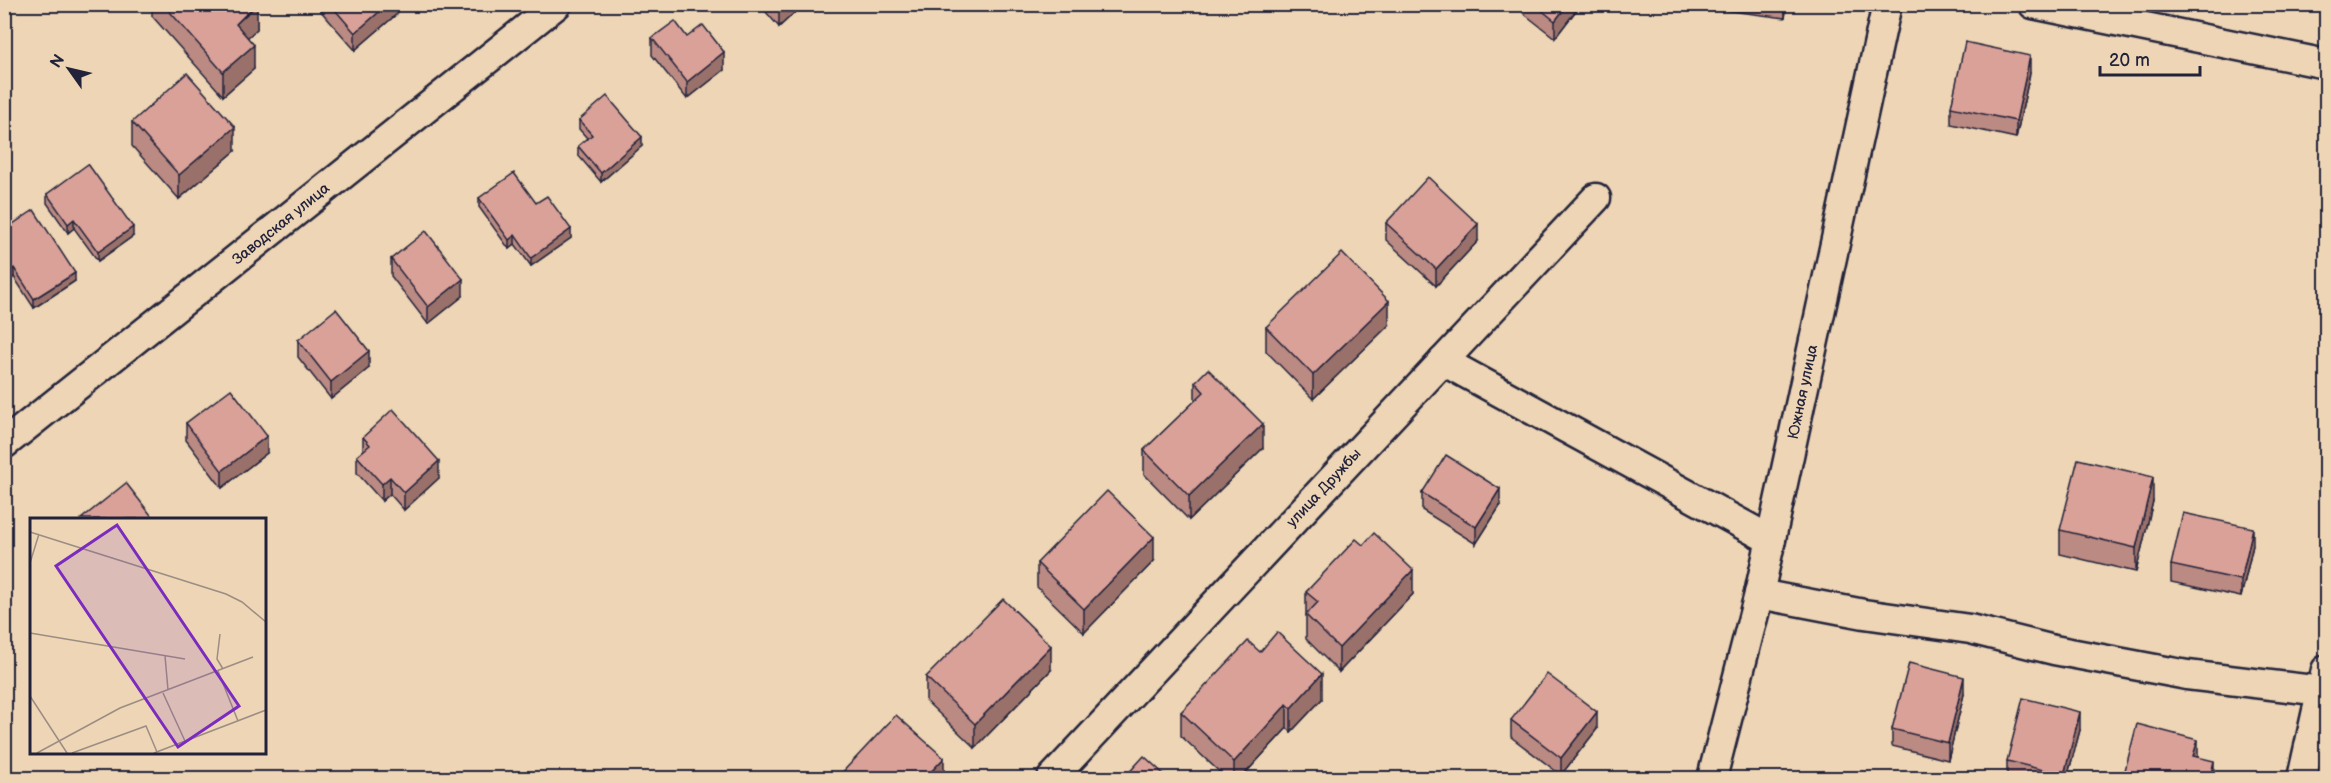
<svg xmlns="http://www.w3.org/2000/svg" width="2331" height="783" viewBox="0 0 2331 783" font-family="'Balsamiq Sans',sans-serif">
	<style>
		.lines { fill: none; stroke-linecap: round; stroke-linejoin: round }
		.minor-casing { stroke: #22223b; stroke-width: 33 }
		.minor { stroke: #edd5b5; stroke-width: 28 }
		.wall { fill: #bb8a83; stroke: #22223b; stroke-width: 1.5 }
		.shaded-wall { fill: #99716a; stroke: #22223b; stroke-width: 1.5 }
		.building { fill: #daa198; stroke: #22223b; stroke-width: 1.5 }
		.labels { text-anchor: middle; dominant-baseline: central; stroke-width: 5; stroke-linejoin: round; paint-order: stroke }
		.street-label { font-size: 15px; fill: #22223b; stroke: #edd5b5 }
		.inset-road { fill: none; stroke: #9c8d84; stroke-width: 1.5 }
		.view { fill: #7b2cbf; fill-opacity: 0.15; stroke: #7b2cbf; stroke-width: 3 }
		.inset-edge { fill: none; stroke: #22223b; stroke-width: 3 }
	</style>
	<rect width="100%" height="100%" fill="#edd5b5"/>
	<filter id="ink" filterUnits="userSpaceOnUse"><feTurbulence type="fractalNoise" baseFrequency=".0167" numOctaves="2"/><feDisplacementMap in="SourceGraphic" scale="12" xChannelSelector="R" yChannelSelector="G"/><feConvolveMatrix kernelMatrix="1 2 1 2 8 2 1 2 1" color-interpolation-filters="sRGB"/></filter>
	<g filter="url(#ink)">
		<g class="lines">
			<g class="minor-casing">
				<g id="minor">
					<path d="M2033 4 2326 64"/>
					<path d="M1443 361 1771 540"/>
					<path d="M4 444 557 4"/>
					<path d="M1759 594 1864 614 1970 629 2054 650 2187 675 2322 691"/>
					<path d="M1052 778 1596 198"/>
					<path d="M1712 778 1759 594 1887 4"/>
					<path d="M2302 778 2326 670"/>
				</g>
			</g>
			<use href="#minor" class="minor"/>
		</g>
		<g class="wall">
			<path d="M152 4H256L257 29 247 37 254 69 223 96 152 16Z"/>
			<path d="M318 4H398V13L355 50 318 8Z"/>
			<path d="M759 4H804L779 27Z"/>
			<path d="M1523 4H1581L1555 38 1523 13Z"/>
			<path d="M1723 4H1787L1785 18 1723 10Z"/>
			<path d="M687 37 724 70 687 99 652 55V38Z"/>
			<path d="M2030 73 2016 138 1951 124V107Z"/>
			<path d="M579 120 642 146 601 182 578 155V146L587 138 579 129Z"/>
			<path d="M132 122 235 151 179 199 132 146Z"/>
			<path d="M47 194 133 236 98 261 74 228 68 233 47 203Z"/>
			<path d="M479 198 536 203 571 238 531 266 515 244 509 249 479 207Z"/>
			<path d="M1386 223 1478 241 1436 286 1386 240Z"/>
			<path d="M4 230 75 281 34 308 14 277 8 281 4 276Z"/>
			<path d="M391 259 463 296 428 324 391 276Z"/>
			<path d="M1389 325 1313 399 1266 351V327Z"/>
			<path d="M298 340 369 368 331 399 298 357Z"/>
			<path d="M1195 382 1263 448 1189 520 1144 474V450L1195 401Z"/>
			<path d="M186 423 267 453 222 488 186 440Z"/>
			<path d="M363 437 439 478 404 510 390 494 382 501 357 473V456L363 451Z"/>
			<path d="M1422 493 1500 506 1476 544 1422 510Z"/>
			<path d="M2153 501 2136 572 2060 554V530Z"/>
			<path d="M1363 545 1413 594 1339 672 1306 639V592Z"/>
			<path d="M2253 545 2241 597 2171 582V565Z"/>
			<path d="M1154 561 1084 633 1037 587V563Z"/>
			<path d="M1260 652 1322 699 1291 732 1287 728 1241 778H1226L1181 736V712Z"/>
			<path d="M1051 670 975 748 926 701V677Z"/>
			<path d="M1964 694 1948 760 1892 746V729Z"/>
			<path d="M1511 720 1597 729 1561 775 1511 737Z"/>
			<path d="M2080 730 2067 778H2007V761Z"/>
		</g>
		<g class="shaded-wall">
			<path d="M388 4H398V13L355 50V33Z"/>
			<path d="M785 4H804L779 27V10Z"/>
			<path d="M1568 4H1581L1555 38V21Z"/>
			<path d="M1785 4H1787L1785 18Z"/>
			<path d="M257 5V29L236 48V24Z"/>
			<path d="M254 45V69L223 96V72Z"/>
			<path d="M724 52V70L687 99V82Z"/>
			<path d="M2030 56V73L2016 138V121Z"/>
			<path d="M235 127V151L179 199V175Z"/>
			<path d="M642 137V146L601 182V173Z"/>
			<path d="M74 219V228L68 233V224Z"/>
			<path d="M1478 224V241L1436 286V269Z"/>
			<path d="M133 227V236L98 261V252Z"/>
			<path d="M571 229V238L531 266V258Z"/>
			<path d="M515 235V244L509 249V240Z"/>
			<path d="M14 268V277L8 281V272Z"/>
			<path d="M75 273V281L34 308V299Z"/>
			<path d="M463 279V296L428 324V307Z"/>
			<path d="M1389 301V325L1313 399V375Z"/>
			<path d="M369 351V368L331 399V382Z"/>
			<path d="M1263 424V448L1189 520V496Z"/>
			<path d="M267 436V453L222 488V471Z"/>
			<path d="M439 461V478L404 510V493Z"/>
			<path d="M390 477V494L382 501V484Z"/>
			<path d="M2153 477V501L2136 572V548Z"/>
			<path d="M1500 489V506L1476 544V527Z"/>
			<path d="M2253 528V545L2241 597V580Z"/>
			<path d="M1154 537V561L1084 633V609Z"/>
			<path d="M1413 570V594L1339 672V648Z"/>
			<path d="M1051 646V670L975 748V724Z"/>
			<path d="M1322 674V699L1291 732V708Z"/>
			<path d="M1964 677V694L1948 760V743Z"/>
			<path d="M1287 704V728L1241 778H1234V762Z"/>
			<path d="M1597 712V729L1561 775V758Z"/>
			<path d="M2080 712V730L2067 778H2064V775Z"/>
			<path d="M2198 740V757L2193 773V756Z"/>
			<path d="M944 758V778H925Z"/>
			<path d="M2214 761V778H2210Z"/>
		</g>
		<g class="building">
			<path d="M163 4H256L236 24 254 45 223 72Z"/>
			<path d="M330 4H388L355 33Z"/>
			<path d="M774 4H785L779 10Z"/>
			<path d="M1534 4H1568L1555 21Z"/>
			<path d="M675 21 687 37 703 25 724 52 687 82 652 38Z"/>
			<path d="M1965 42 2030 56 2016 121 1951 107Z"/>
			<path d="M187 73 235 127 179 175 132 122Z"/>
			<path d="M607 96 642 137 601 173 578 146 592 135 579 120Z"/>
			<path d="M88 164 133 227 98 252 74 219 68 224 47 194Z"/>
			<path d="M514 173 536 203 547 196 571 229 531 258 515 235 509 240 479 198Z"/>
			<path d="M1428 177 1478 224 1436 269 1386 223Z"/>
			<path d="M34 210 75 273 34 299 14 268 8 272 4 267V230Z"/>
			<path d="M426 231 463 279 428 307 391 259Z"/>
			<path d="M1342 253 1389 301 1313 375 1266 327Z"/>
			<path d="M336 309 369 351 331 382 298 340Z"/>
			<path d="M1208 369 1263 424 1189 496 1144 450 1204 392 1195 382Z"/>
			<path d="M231 389 267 436 222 471 186 423Z"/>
			<path d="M393 409 439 461 404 493 390 477 382 484 357 456 370 445 363 437Z"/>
			<path d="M1446 455 1500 489 1476 527 1422 493Z"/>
			<path d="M2078 459 2153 477 2136 548 2060 530Z"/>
			<path d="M126 483 154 519H81Z"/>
			<path d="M1107 491 1154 537 1084 609 1037 563Z"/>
			<path d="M2183 513 2253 528 2241 580 2171 565Z"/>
			<path d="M1374 533 1413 570 1339 648 1306 615 1318 602 1306 592 1356 539 1363 545Z"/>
			<path d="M1003 599 1051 646 975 724 926 677Z"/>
			<path d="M1277 632 1322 674 1291 708 1287 704 1234 762 1181 712 1248 641 1260 652Z"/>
			<path d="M1909 663 1964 677 1948 743 1892 729Z"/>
			<path d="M1547 674 1597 712 1561 758 1511 720Z"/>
			<path d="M2023 698 2080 712 2064 775 2007 761Z"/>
			<path d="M896 715 944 758 925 778H837Z"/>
			<path d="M2137 724 2198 740 2193 756 2214 761 2210 778H2123Z"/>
			<path d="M1144 756 1168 778H1124Z"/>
		</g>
	</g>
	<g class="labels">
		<g class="street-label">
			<text transform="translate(281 224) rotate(-39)">Заводская улица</text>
			<text transform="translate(1803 392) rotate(-78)">Южная улица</text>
			<text transform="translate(1324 488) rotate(-47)">улица Дружбы</text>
		</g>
	</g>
	<g transform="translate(30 518)">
		<rect width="236" height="236" fill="#edd5b5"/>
		<path class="inset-road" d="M0 14 196 76 212 84 236 104M0 45 9 16M0 115 155 141M190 116 187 141 193 151M135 138 138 172M188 153 208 203M133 175 155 223M0 178 37 235M7 235 90 190 223 139M42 235 116 208 127 234M124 235 236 192"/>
		<path class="view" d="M87 7 209 188 148 229 26 48Z"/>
		<rect width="236" height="236" class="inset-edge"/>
	</g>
	<rect width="2331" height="783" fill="none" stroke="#edd5b5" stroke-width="24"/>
	<rect x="12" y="12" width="2307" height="759" fill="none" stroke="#22223b" stroke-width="2" filter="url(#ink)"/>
	<g transform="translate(69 69) rotate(304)" stroke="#edd5b5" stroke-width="4.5" paint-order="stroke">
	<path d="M0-4.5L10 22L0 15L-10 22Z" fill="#22223b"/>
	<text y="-9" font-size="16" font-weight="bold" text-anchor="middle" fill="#22223b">N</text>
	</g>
	<path d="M2100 66v9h100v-9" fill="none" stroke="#22223b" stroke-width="3"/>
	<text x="2109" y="66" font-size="18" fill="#22223b" stroke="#edd5b5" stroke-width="4.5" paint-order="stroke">20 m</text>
</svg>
